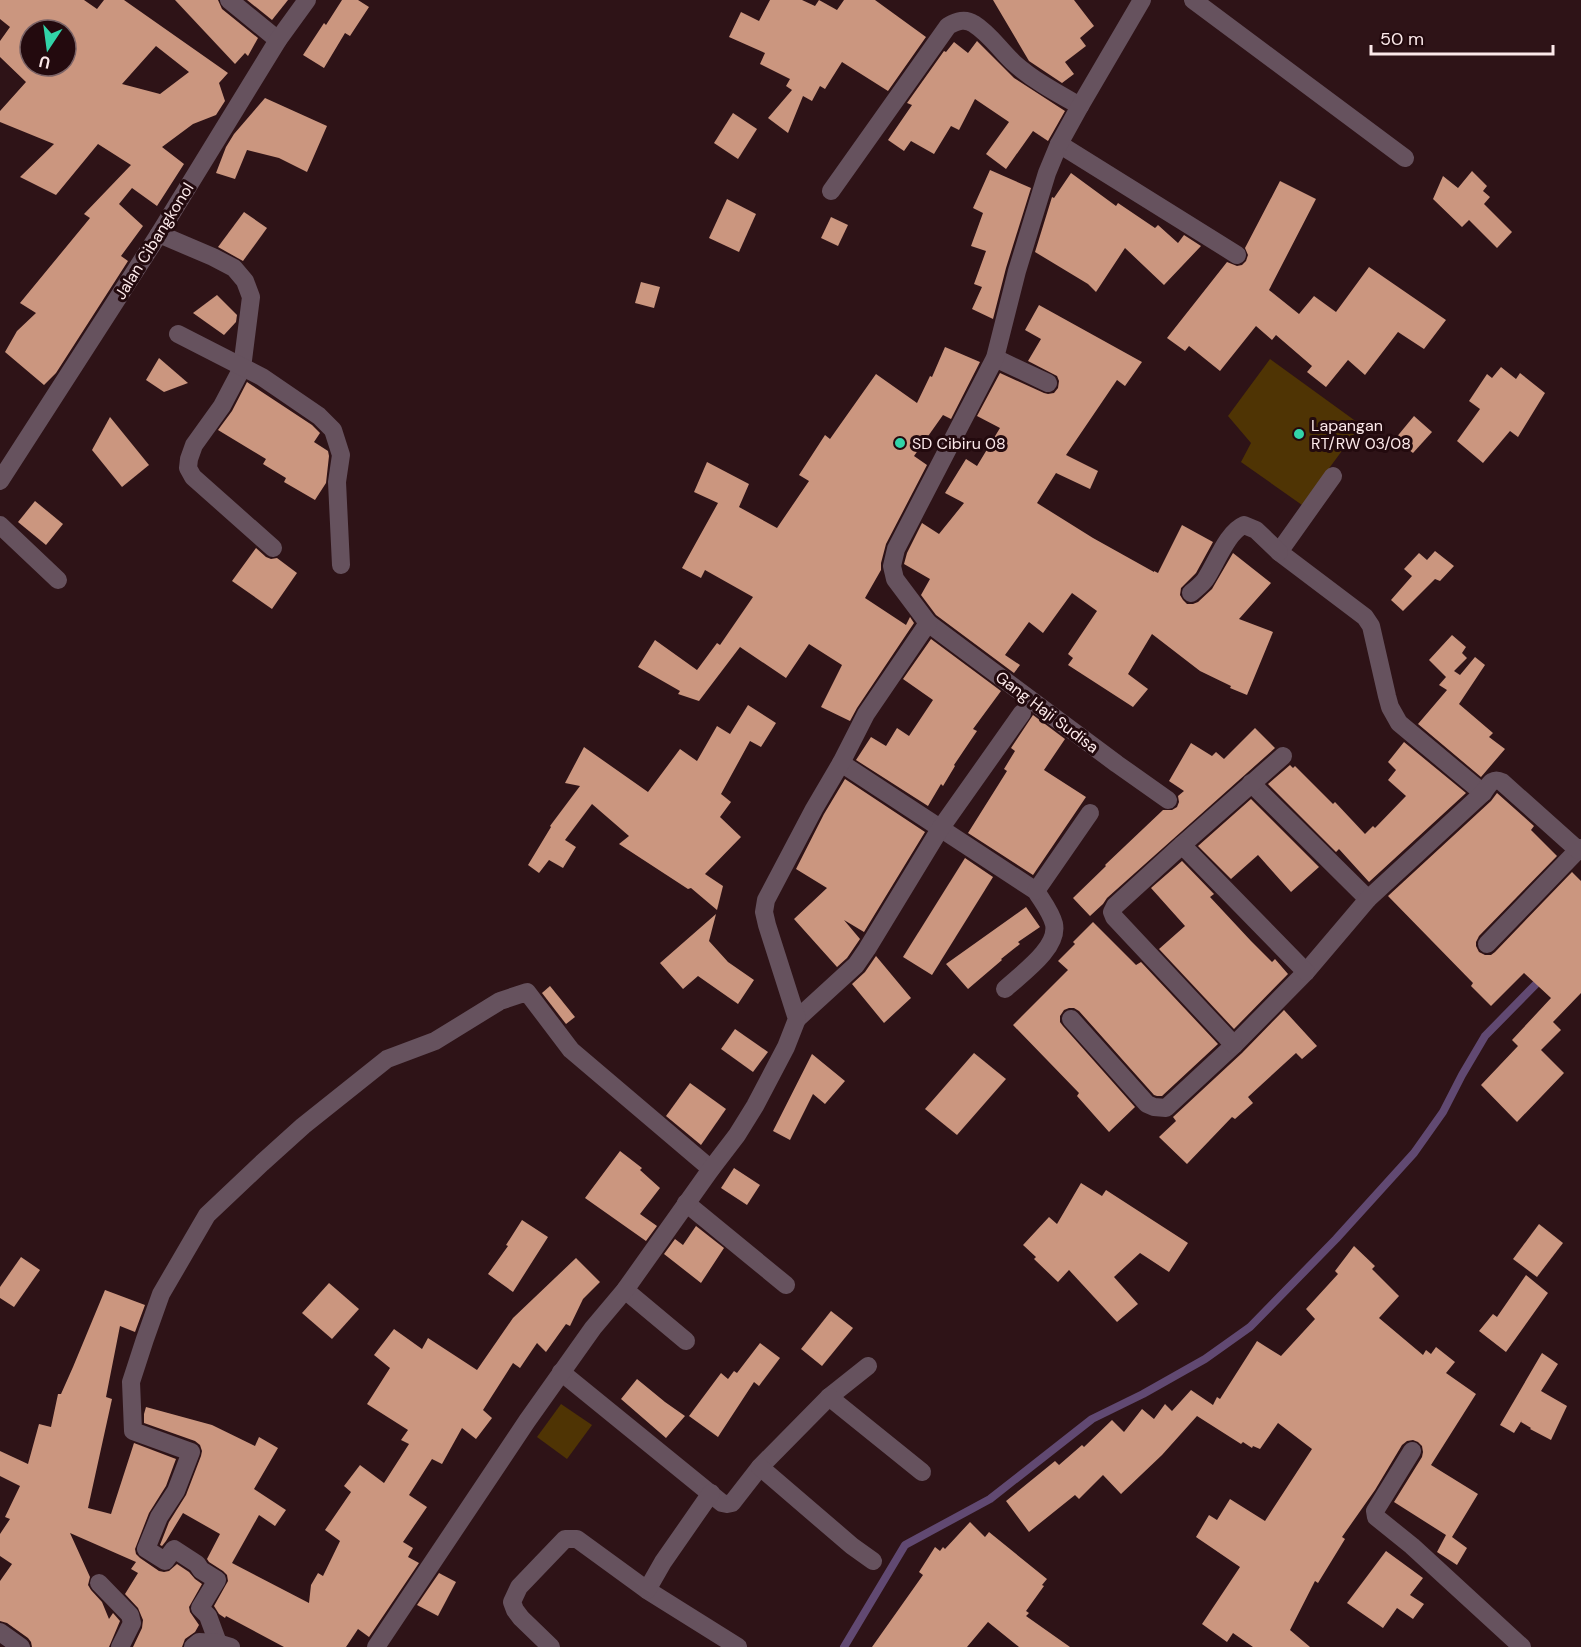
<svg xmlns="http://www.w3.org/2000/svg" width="1581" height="1647" viewBox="0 0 1581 1647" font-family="'DM Sans',sans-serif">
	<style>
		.green { fill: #4f3404 }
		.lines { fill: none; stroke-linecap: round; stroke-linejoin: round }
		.stream { stroke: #614972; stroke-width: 8 }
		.building { fill: #cb967f; fill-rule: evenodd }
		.minor { stroke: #66525e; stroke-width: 18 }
		.poi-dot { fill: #32d4a8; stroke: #230a0e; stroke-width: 2 }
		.labels { text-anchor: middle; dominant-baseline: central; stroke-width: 6; stroke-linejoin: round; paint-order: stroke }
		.street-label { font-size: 16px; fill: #fce9ea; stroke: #230a0e }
		.poi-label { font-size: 16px; fill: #fce9ea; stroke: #230a0e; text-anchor: start }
	</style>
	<rect width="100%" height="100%" fill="#2e1317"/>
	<g class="green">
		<path d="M1270 359 1361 425 1302 505 1241 462 1251 443 1228 416Z"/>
		<path d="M561 1404 592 1425 567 1459 537 1437Z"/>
	</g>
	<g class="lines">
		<path class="stream" d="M844 1647 905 1545 990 1499 1092 1419 1143 1394 1205 1359 1250 1327 1336 1239 1414 1153 1443 1112 1462 1075 1485 1036 1541 979"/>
	</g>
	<g class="building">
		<path d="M0 0H84L97 9 104 0H124L228 73 219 83 225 101 216 115 193 124 162 147 184 164 157 206 132 188 119 204 143 226 121 256 128 261 56 373 44 385 5 352 17 331 36 313 20 303 90 218 84 214 131 165 98 144 56 195 20 177 54 144 0 122V111L26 82 0 57V41L10 27 0 19ZM30 30H66V66H30ZM156 46 189 72 160 94 122 84Z"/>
		<path d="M175 0H218L222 9 258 38 248 56 245 53 235 64Z"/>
		<path d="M247 0H288L272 20Z"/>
		<path d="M342 0H358L369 7 350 36 345 33 324 68 303 55 324 23 326 25Z"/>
		<path d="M770 0H802L815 6 819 0 837 10 844 0H875L926 37 888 91 842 62 825 89 820 86 812 101 803 96 788 133 768 118 792 90 786 86 790 79 760 64 765 53 729 37 741 12 759 21Z"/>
		<path d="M993 0H1074L1094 26 1080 38 1086 46 1065 62 1074 74 1062 83 1029 61Z"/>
		<path d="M977 41 1014 78 1065 111 1048 141 1033 131 1006 169 986 154 1009 122 975 99 959 130 951 126 934 154 911 141 904 151 888 140 912 105 907 103 944 51 946 52 954 42 968 53Z"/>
		<path d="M265 98 327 126 307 172 279 158 247 150 235 179 216 173 226 147 234 134Z"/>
		<path d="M733 113 757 129 738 159 714 143Z"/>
		<path d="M990 170 1031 188 1006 268 993 319 972 309 982 287 974 284 986 251 971 246 983 213 973 208Z"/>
		<path d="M1472 171 1487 186 1483 191 1490 197 1484 204 1512 232 1497 248 1469 220 1462 227 1433 199 1443 176 1458 188Z"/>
		<path d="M1071 173 1116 206 1118 203 1155 228 1158 225 1178 243 1184 235 1201 246 1164 285 1125 248 1096 292 1088 284 1035 252 1052 197 1054 198Z"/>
		<path d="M1280 181 1316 199 1269 290 1299 314 1314 296 1336 312 1369 267 1446 320 1424 349 1398 332 1365 375 1348 360 1326 387 1307 372 1312 366 1276 335 1272 340 1256 326 1220 371 1189 346 1185 351 1167 338 1227 262 1237 266 1242 265 1246 261 1248 255 1245 248Z"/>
		<path d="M727 199 756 214 739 252 709 238Z"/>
		<path d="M244 212 267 228 243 261 218 247Z"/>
		<path d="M831 217 848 225 838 246 821 238Z"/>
		<path d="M641 282 660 287 654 308 635 303Z"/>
		<path d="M217 295 237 315 236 322 224 335 193 313Z"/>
		<path d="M1039 305 1142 362 1125 386 1117 380 1066 455 1098 471 1090 489 1056 473 1037 503 1093 538 1154 572V571L1158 573 1182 525 1213 542 1196 573 1181 588 1180 595 1183 600 1187 604H1193L1198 602 1212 589 1233 553 1271 583 1239 619 1273 632 1247 695 1230 688 1231 686 1200 671 1152 634 1128 674 1148 689 1133 707 1068 665 1073 658 1068 654 1097 611 1072 593 1043 633 1029 622 1005 655 1020 665 1014 673 936 615 921 595 930 579 904 564 907 553 922 523 939 534 964 503 945 493 966 459 977 466 1000 428 977 416 1000 373 1044 393 1048 394 1054 393 1058 388 1059 381 1057 376 1028 361 1041 339 1025 330Z"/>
		<path d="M945 347 980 362 951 419 943 415 914 456 927 465 886 544 881 563V570L865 598 906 625 910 617 914 623 857 708 850 721 821 707 842 665 809 644 786 678 740 647 699 701 678 694 680 691 638 667 655 640 697 670 717 643 720 645 753 597 705 570 701 578 682 568 718 503 694 492 707 462 749 484 739 507 777 528 809 481 799 475 825 435 830 439 876 374 917 403 930 376 932 377Z"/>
		<path d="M159 358 188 383 164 392 146 380Z"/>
		<path d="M1501 367 1516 379 1520 373 1545 393 1518 437 1510 431 1483 463 1457 441 1480 409 1469 401 1487 374 1492 378Z"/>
		<path d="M247 382 312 425 320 433 314 442 328 451 329 456 326 483 315 500 284 482 286 478 263 464 266 459 218 430 232 411Z"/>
		<path d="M1414 416 1432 432 1413 453 1395 439Z"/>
		<path d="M110 417 149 465 122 487 92 450Z"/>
		<path d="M35 501 63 524 46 545 18 522Z"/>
		<path d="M256 548 266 557 271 559 277 558 297 573 272 609 232 581Z"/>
		<path d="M1435 551 1454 566 1440 581 1435 579 1403 611 1391 600 1412 576 1404 569 1419 553 1427 560Z"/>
		<path d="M1452 635 1466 647 1462 653 1467 658 1454 671 1460 675 1475 657 1485 665 1459 704 1493 733 1489 737 1505 749 1481 777 1418 724 1447 690 1439 685 1446 677 1429 660Z"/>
		<path d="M931 639 1001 691 973 729 977 731 954 765 955 766 943 786 941 784 928 806 856 760 871 737 886 746 897 728 909 736 933 700 903 679Z"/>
		<path d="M748 705 776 723 761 747 750 741 721 794 731 802 720 817 741 837 705 874 723 886 717 910 691 888 688 889 619 844 629 836 592 804 565 840 576 847 563 868 549 860 539 873 528 865 551 827 550 826 580 786 565 783 584 747 648 792 680 749 697 761 717 726 730 734Z"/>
		<path d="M1033 715 1065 739 1044 770 1086 797 1033 875 968 833 1007 771 1004 769 1015 751 1011 748Z"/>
		<path d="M1255 728 1275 748 1107 898 1103 904 1090 916 1073 898 1106 866 1105 865 1163 810H1172L1177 807 1179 802 1178 796 1184 791 1169 781 1191 743 1212 756 1216 752 1224 759Z"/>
		<path d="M1404 742 1466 793 1369 882 1339 849 1336 852 1268 784 1290 765 1293 768 1295 766 1333 804 1335 802 1365 834 1373 826 1375 828 1406 796 1388 780 1396 770 1388 762Z"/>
		<path d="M845 779 925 832 864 932 844 920 860 939 847 958 837 967 794 919 827 888 796 869 824 814Z"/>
		<path d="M1497 793 1534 826 1531 830 1557 856 1479 936 1476 942V946L1479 952 1485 955H1491L1495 952 1572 872 1581 881V993L1553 1022 1561 1030 1541 1050 1564 1073 1517 1122 1481 1085 1518 1046 1512 1040 1551 998 1524 973 1491 1006 1471 986 1473 983 1388 896 1491 801Z"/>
		<path d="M1251 799 1319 867 1291 892 1258 855 1231 879 1198 846Z"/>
		<path d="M965 858 993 877 932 975 903 957Z"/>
		<path d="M1182 861 1214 894 1210 897 1251 941 1272 962 1275 959 1288 974 1234 1029 1159 949 1185 926 1151 888Z"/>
		<path d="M1026 907 1040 927 1018 942 1020 944 1001 959 1002 960 968 989 946 964Z"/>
		<path d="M716 914 709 941 728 962 754 980 738 1004 698 976 683 989 660 963Z"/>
		<path d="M1093 922 1136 965 1141 962 1218 1044 1162 1096H1157L1154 1095 1079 1011 1074 1008H1069L1064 1010 1060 1016V1022L1063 1026 1135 1107 1109 1132 1077 1096 1079 1093 1013 1025 1068 970 1058 961 1075 944 1073 942Z"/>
		<path d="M876 956 911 998 884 1023 852 984 865 972Z"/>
		<path d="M550 986 575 1017 566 1024 542 993Z"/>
		<path d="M1284 1010 1317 1046 1302 1059 1296 1053 1248 1097 1253 1103 1235 1119 1232 1117 1187 1164 1159 1137 1176 1121 1173 1117 1242 1053Z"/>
		<path d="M735 1029 768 1052 753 1072 721 1049Z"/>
		<path d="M974 1053 1006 1079 957 1135 925 1109Z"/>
		<path d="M812 1054 845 1081 825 1104 813 1094 790 1140 773 1131Z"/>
		<path d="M690 1083 726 1109 701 1145 666 1116Z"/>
		<path d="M620 1151 642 1168 640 1170 660 1188 640 1214 657 1226 646 1241 585 1198Z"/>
		<path d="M734 1168 760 1185 747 1205 721 1188Z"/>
		<path d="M1081 1183 1102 1196 1106 1190 1188 1243 1169 1272 1140 1253 1114 1277 1138 1304 1117 1322 1069 1270 1058 1282 1034 1259 1036 1257 1023 1245 1049 1217 1057 1224Z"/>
		<path d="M522 1220 548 1237 513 1292 488 1274 508 1246 506 1245Z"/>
		<path d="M1539 1224 1563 1243 1537 1277 1513 1259Z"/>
		<path d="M696 1226 724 1248 701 1283 664 1254 675 1239 683 1245Z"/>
		<path d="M1354 1246 1375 1266 1372 1269 1399 1296 1379 1318 1423 1355 1426 1350 1431 1354 1436 1347 1455 1362 1446 1373 1476 1394 1431 1465 1478 1494 1452 1537 1467 1548 1457 1565 1437 1552 1446 1535 1394 1502 1422 1457 1423 1452 1422 1446 1418 1442 1413 1440 1407 1441 1402 1445 1375 1490 1342 1537 1345 1539 1318 1583 1315 1581 1290 1630 1310 1647H1253L1233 1633 1227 1642 1202 1624 1240 1567 1196 1537 1209 1515 1217 1520 1230 1499 1265 1521 1312 1449 1278 1423 1260 1449 1253 1446 1252 1448 1243 1442 1241 1444 1197 1416 1162 1455 1121 1494 1103 1475 1079 1499 1075 1495 1029 1532 1006 1501 1055 1461 1059 1465 1082 1445 1084 1447 1112 1420 1124 1432 1142 1409 1154 1419 1165 1404 1172 1411 1191 1390 1213 1405 1217 1397 1220 1399 1257 1341 1281 1356 1315 1319 1306 1309 1338 1274 1335 1271Z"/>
		<path d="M21 1257 40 1270 14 1307 0 1298V1287Z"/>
		<path d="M576 1258 600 1282 583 1299 570 1326 566 1324 546 1352 537 1343 520 1368 513 1363 483 1410 492 1418 476 1439 462 1428 442 1464 432 1459 409 1495 427 1507 403 1542 413 1548 408 1557 419 1563 369 1637 358 1629 346 1647H284L226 1616 225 1618 219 1614 214 1606 228 1581 227 1575 223 1571 209 1562 207 1559 220 1534 183 1513 166 1541 162 1546 160 1545 169 1522 186 1495 201 1456 202 1451 200 1445 195 1441 144 1423V1414L146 1407 212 1425 255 1446 259 1437 278 1448 254 1489 286 1510 275 1526 259 1515 232 1563 309 1603 311 1585 318 1573 323 1576 340 1541 325 1530 351 1492 344 1486 360 1465 384 1483 409 1444 401 1440 408 1430 367 1404 390 1368 374 1355 394 1329 422 1349 428 1338 477 1370 513 1318Z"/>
		<path d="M1526 1275 1548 1293 1506 1352 1479 1331 1493 1314 1497 1317Z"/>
		<path d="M329 1283 359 1309 332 1339 302 1313Z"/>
		<path d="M105 1290 145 1305 135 1332 120 1326 106 1397 112 1399 88 1508 111 1514 134 1443 176 1459 166 1486 149 1513 135 1549 136 1554 140 1558 159 1571 164 1572 169 1571 177 1564 189 1572 195 1579 202 1584 189 1607 190 1612 199 1625 195 1632 185 1639 182 1647H133L142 1628 143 1620 138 1608 125 1594 138 1573 131 1569 136 1562 70 1533 90 1577 88 1585 91 1590 102 1602 109 1619 113 1613 120 1621 109 1647H32L31 1642 28 1638 7 1623 0 1621V1581L12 1564 0 1556V1534L10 1519 5 1517 20 1486 0 1476V1451L28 1464 39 1424 51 1427 58 1394H61L73 1367Z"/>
		<path d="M831 1311 853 1328 822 1366 801 1349Z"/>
		<path d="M760 1343 780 1358 759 1386 754 1382 718 1437 689 1416 721 1373 728 1379 734 1371 737 1373Z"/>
		<path d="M1542 1353 1558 1364 1541 1391 1567 1406 1551 1440 1530 1429 1531 1428 1521 1422 1522 1420 1514 1433 1500 1425Z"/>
		<path d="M637 1379 665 1402 685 1416 666 1438 621 1399Z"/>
		<path d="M970 1522 985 1537 989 1532 1047 1579 1042 1585 1044 1586 1026 1611 1029 1613 1026 1616 1070 1647H1019L988 1622 967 1647H872L923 1575 919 1572 935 1547 940 1551 943 1547 945 1549Z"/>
		<path d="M1386 1551 1423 1578 1410 1595 1424 1604 1413 1619 1397 1608 1383 1628 1347 1603Z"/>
		<path d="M439 1573 456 1582 438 1616 417 1605Z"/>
	</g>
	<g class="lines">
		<g class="minor">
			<path d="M229 0 278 40"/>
			<path d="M1193 0 1405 158"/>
			<path d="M1059 144 1237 255"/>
			<path d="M831 191 948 26C957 21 965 18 974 24 990 34 1000 50 1014 63 1033 80 1057 93 1080 106"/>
			<path d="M159 234 213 257 234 268 245 281 251 297 242 368 222 406 194 445 189 459 188 468 193 477 273 548"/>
			<path d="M178 334 262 377 319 416 333 430 341 455 337 482 341 565"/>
			<path d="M995 358 1048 383"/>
			<path d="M1333 476 1279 552 1365 617 1371 626 1387 696 1390 707 1399 723 1483 793"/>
			<path d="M0 481 159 234 278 40 307 0"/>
			<path d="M0 525 58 580"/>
			<path d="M1191 593C1196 589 1201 585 1205 580 1216 564 1227 532 1244 525L1256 530 1279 552"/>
			<path d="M928 623 1117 764 1168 800"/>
			<path d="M841 763 1036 891C1042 901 1051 912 1054 924 1059 948 1021 974 1005 989"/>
			<path d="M1251 783 1368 899"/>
			<path d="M1182 845 1283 756"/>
			<path d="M1036 891 1090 813"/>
			<path d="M1487 944 1578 850"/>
			<path d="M797 1019 856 965 867 949 940 829 1022 713"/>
			<path d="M1071 1019 1147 1104 1154 1107 1166 1108 1234 1045 1306 972 1368 899 1483 793C1489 785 1492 777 1502 782L1578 850 1581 848"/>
			<path d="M1234 1045 1114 917 1112 912 1115 906 1182 845 1306 972"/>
			<path d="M686 1203 786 1285"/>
			<path d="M625 1290 686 1341"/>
			<path d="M561 1372 722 1503 727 1504 732 1503 760 1467 829 1397 868 1366"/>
			<path d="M829 1397 922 1472"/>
			<path d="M1412 1451 1375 1511 1376 1517 1412 1546 1522 1647"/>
			<path d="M760 1467 852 1546 873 1561"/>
			<path d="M99 1583 130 1615 132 1623 120 1647"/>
			<path d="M647 1590 738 1647"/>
			<path d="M0 1632 21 1647"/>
			<path d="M218 1643 208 1616 200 1608 217 1580 201 1570 197 1564 174 1549 165 1561 146 1549 159 1517 176 1491 191 1452 133 1431 131 1382 145 1339 161 1294 207 1215 262 1163 303 1126 387 1059 435 1041 500 1001 527 992 571 1050 711 1169"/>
			<path d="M193 1647 199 1642 218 1643 231 1647"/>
			<path d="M376 1647 527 1421 593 1328 625 1290 711 1169 737 1135 755 1106 786 1047 797 1019 767 925 764 912 766 900 814 809 841 763 866 714 928 623 895 579 892 566 896 549 995 358 1017 271 1047 173 1059 144 1080 106 1142 0"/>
			<path d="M551 1647 521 1618 515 1610 512 1602 519 1587 565 1539H577L647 1590 663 1562 711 1493"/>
		</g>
	</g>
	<g class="poi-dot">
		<circle cx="1299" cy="434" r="6"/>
		<circle cx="900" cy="443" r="6"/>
	</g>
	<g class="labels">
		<g class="street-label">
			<text transform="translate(154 241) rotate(-58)">Jalan Cibangkonol</text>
			<text transform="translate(1047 712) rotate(37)">Gang Haji Sudisa</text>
		</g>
		<g class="poi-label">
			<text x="1311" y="425">Lapangan<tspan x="1311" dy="18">RT/RW 03/08</tspan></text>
			<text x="912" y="443">SD Cibiru 08</text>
		</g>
	</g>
	<g transform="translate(48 48) rotate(193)"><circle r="28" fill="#230a0e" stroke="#7a6366" stroke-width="1.5"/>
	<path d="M0-4.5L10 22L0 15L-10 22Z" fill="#32d4a8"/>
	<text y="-9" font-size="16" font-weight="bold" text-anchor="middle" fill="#fce9ea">U</text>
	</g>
	<path d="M1371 45v9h182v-9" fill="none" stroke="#fce9ea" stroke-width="3"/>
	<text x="1380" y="45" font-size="18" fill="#fce9ea" stroke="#230a0e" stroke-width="4.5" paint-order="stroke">50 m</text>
</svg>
